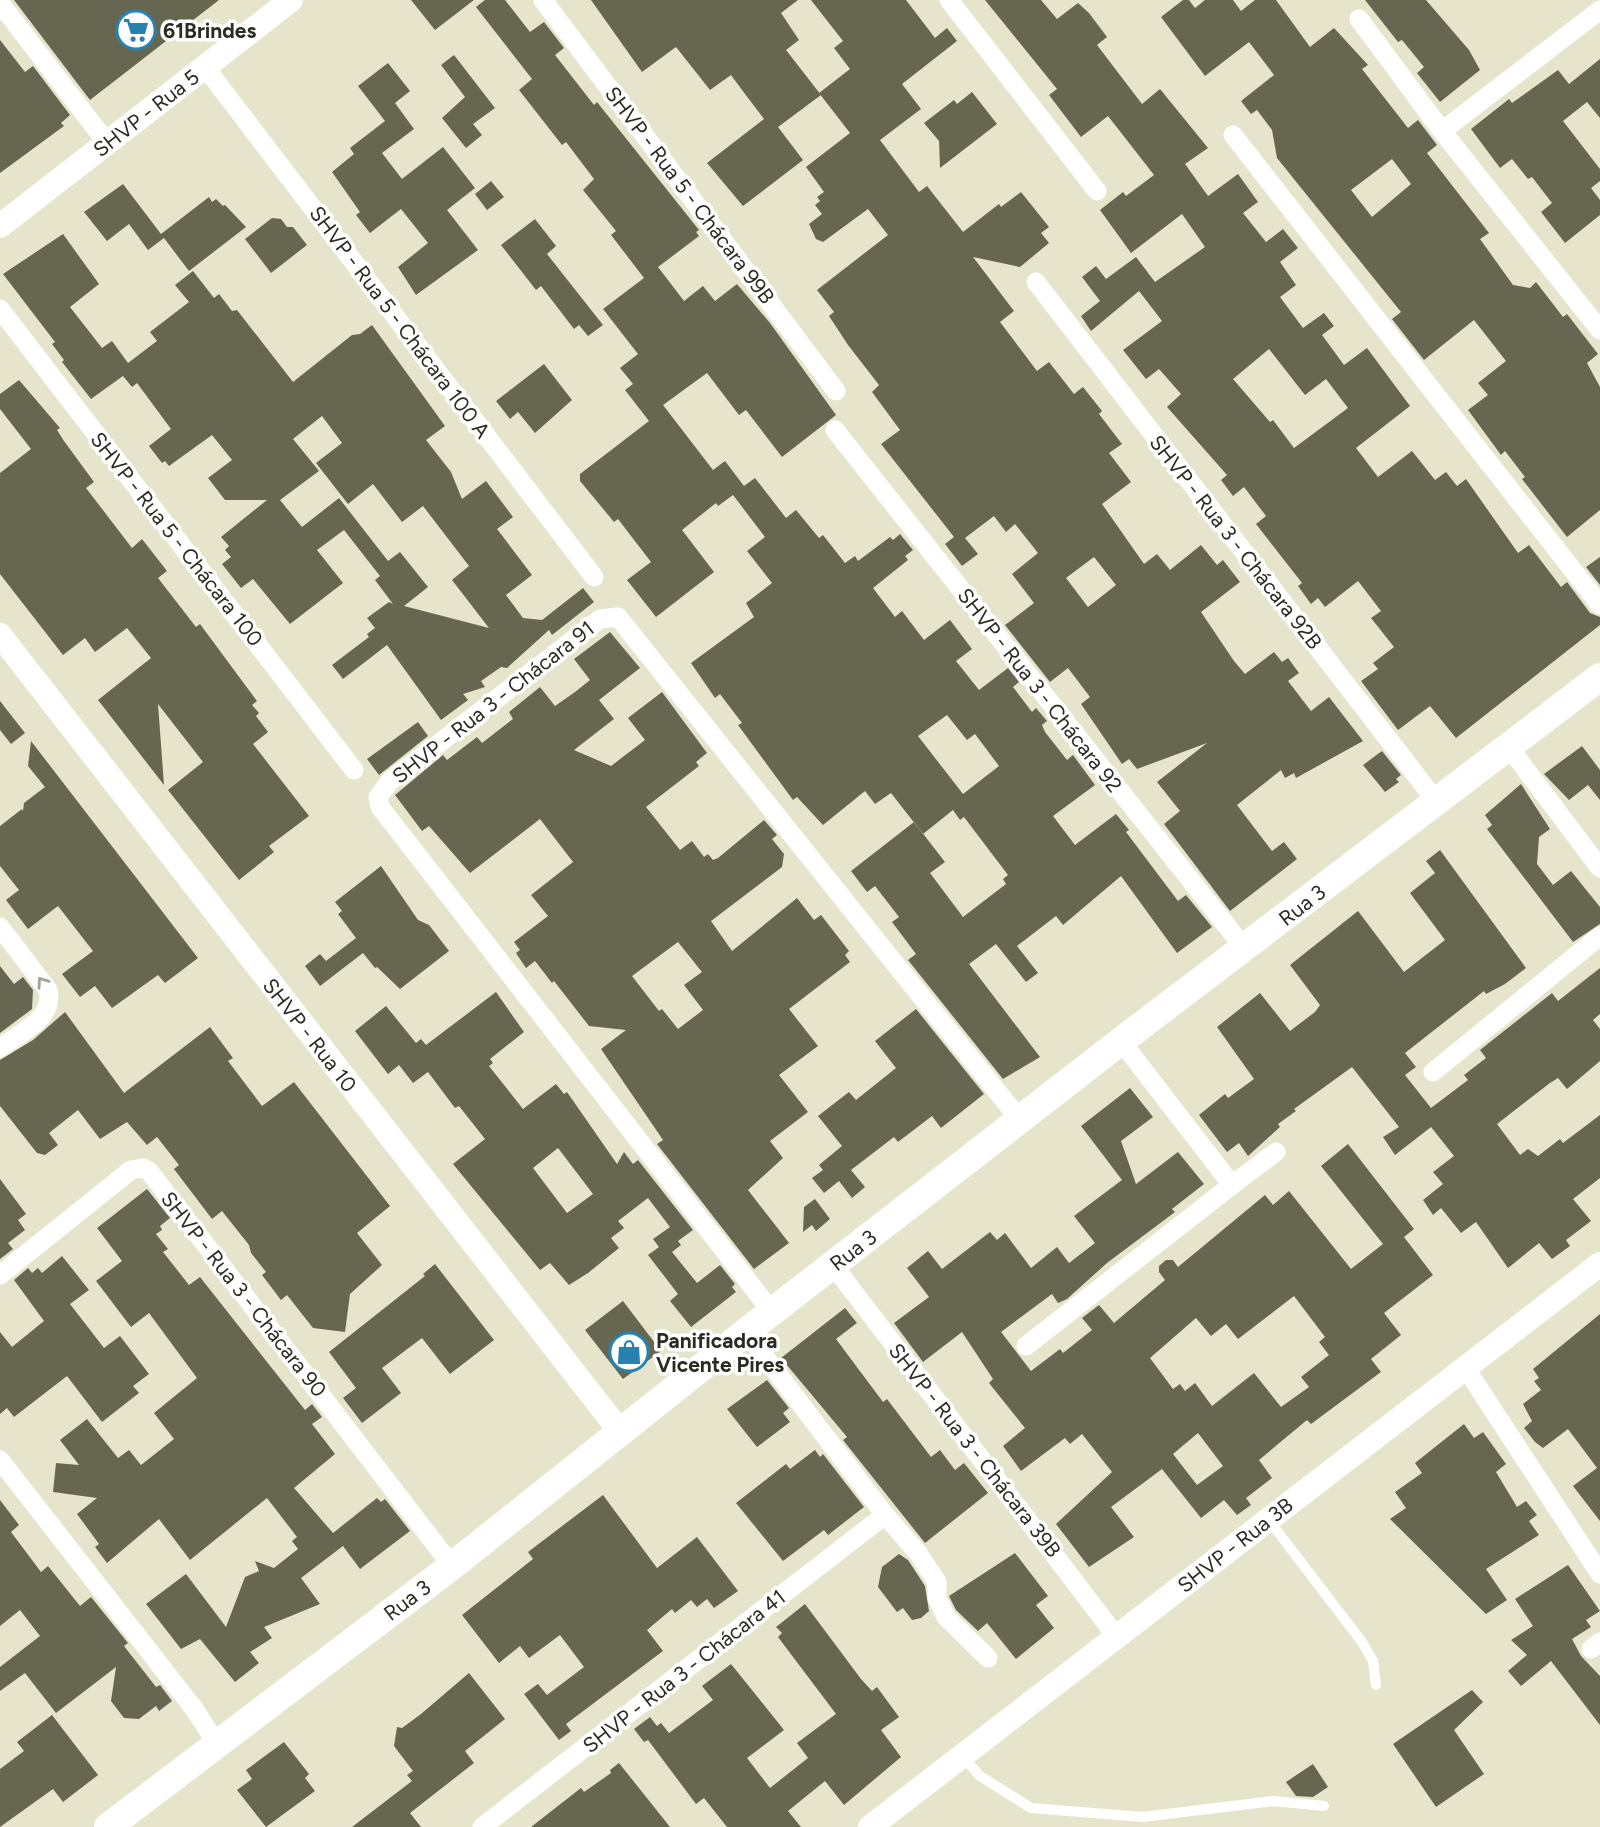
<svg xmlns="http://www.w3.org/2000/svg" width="1600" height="1827" viewBox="0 0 1600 1827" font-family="Figtree,sans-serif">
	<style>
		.building { fill: #676651; fill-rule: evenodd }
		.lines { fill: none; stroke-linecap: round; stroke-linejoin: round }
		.service { stroke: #fff; stroke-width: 10 }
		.minor { stroke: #fff; stroke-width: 19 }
		.tertiary { stroke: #fff; stroke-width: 24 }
		.secondary { stroke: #fff; stroke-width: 28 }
		.oneway { stroke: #a0a09c }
		.labels { text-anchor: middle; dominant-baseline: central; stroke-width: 7; stroke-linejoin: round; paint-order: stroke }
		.poi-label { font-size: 21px; font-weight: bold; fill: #2c2b22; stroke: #fff; text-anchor: start }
		.street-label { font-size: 21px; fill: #2c2b22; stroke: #fff }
	</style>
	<rect width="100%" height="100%" fill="#e6e5cc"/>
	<g class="building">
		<path d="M14 0H219L90 100Z"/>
		<path d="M411 0H474L435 30Z"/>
		<path d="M485 0H505L530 32 544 22 564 48 555 55 594 105 597 102 699 230 696 232 699 236 658 267 684 301 703 286 715 301 737 284 770 323 836 415 782 457 746 410 739 415 707 373 663 405 713 470 725 461 744 486 755 478 786 518 796 510 819 538 823 535 845 563 855 556 858 561 890 537 893 540 900 534 913 550 905 556 908 560 873 588 895 617 902 611 924 640 950 620 972 649 956 661 979 690 1008 668 1019 682 1013 687 1032 712 1036 708 1047 721 1042 725 1045 732 1067 760 1073 755 1095 785 1053 816 1075 845 1116 814 1129 830 1126 832 1178 901 1186 895 1212 927 1177 953 1121 876 1063 925 1056 916 1017 946 1038 973 1026 982 996 944 969 964 1040 1057 1003 1079 908 960 916 954 892 922 899 917 875 886 867 892 851 871 914 822 945 862 930 873 963 917 1006 884 1003 879 1008 875 964 817 960 820 953 810 923 834 891 793 875 804 865 791 823 825 797 797 793 800 738 725 742 723 720 694 715 698 691 663 754 617 746 603 772 583 747 551 765 537 733 495 718 506 716 503 682 530 714 572 656 617 627 580 651 562 618 519 614 522 580 481V474L649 421 625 390 633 384 620 368 638 354 603 309 644 278 611 235 616 231 583 190 594 179 566 142 562 145 519 90 532 79 476 7ZM947 715 967 740 975 734 999 766 963 794 918 736Z"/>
		<path d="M591 0H798L781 13 799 40 786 50 821 95 778 127 803 160 743 206 707 163 764 119 742 90 731 75 710 90 676 47 642 72Z"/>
		<path d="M811 0H906L935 38 947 28 957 41 902 84 921 109 880 140 919 192 927 186 963 232 999 204 1001 207 1021 192 1049 227 1041 233 1049 243 1020 267 973 257 1014 311 1000 322 1037 371 1049 362 1074 394 1083 387 1102 411 1099 414 1122 444 1109 453 1131 482 1102 504 1144 564 1157 554 1170 570 1201 545 1217 565 1223 560 1240 582 1201 612 1234 661 1245 674 1274 652 1282 662 1288 658 1299 673 1288 681 1311 711 1329 697 1363 741 1296 778 1294 773 1285 778 1281 770 1237 805 1272 851 1284 842 1297 859 1230 911 1164 824 1180 811 1157 782 1207 743 1137 769 1129 759 1122 764 1081 704 1090 697 1068 668 1050 682 1005 625 1034 603 1012 574 1038 553 1015 524 1006 532 994 516 965 538 978 554 962 566 945 544 954 537 881 444 900 430 872 392 879 385 848 345 829 316 834 312 817 290 888 235 868 209 823 242 816 239 809 224 822 214 815 205 820 201 817 197 824 192 806 167 850 133 819 93 850 69 834 48 843 41ZM1094 557 1116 585 1088 607 1066 578Z"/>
		<path d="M985 0H1041L1057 19 1078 3 1089 13 1107 37 1097 45 1142 104 1160 89 1208 148 1185 164 1208 196 1238 174 1258 202 1243 213 1266 242 1283 229 1298 248 1280 262 1296 285 1280 297 1303 328 1324 313 1334 326 1322 335 1344 365 1367 348 1410 406 1356 448 1378 477 1412 451 1435 480 1446 472 1457 486 1466 479 1518 553 1529 545 1561 587 1567 582 1590 613 1600 617V625L1456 738 1430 706 1398 730 1361 681 1378 669 1373 663 1394 647 1371 618 1381 611 1358 581 1325 607 1318 598 1311 604 1298 586 1302 583 1256 524 1266 516 1244 487 1233 496 1221 480 1227 475 1167 407 1181 394 1159 369 1146 379 1123 350 1162 321 1139 291 1091 331 1081 316 1100 301 1082 277 1096 266 1106 279 1136 257 1155 282 1205 247 1182 214 1131 253 1100 210 1123 192 1126 196 1154 175 1108 116 1081 137 1049 95 1057 89ZM1269 349 1305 395 1326 379 1348 408 1294 448 1273 420 1270 422 1233 379Z"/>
		<path d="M1183 0H1189L1195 8 1205 0H1233L1241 11 1255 0H1276L1310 47 1334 28 1368 65 1362 69 1408 128 1418 120 1437 145 1427 153 1489 233 1480 239 1513 285 1530 288 1536 282 1563 317 1567 314 1598 354 1587 363 1600 387V510L1567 537 1522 479 1525 477 1505 451 1501 455 1468 410 1488 395 1478 383 1506 361 1474 320 1424 360 1392 319 1401 312 1277 158 1272 130 1257 110 1251 114 1241 101 1274 75 1249 42 1205 76 1161 17ZM1392 159 1411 184 1372 217 1351 190Z"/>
		<path d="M1365 0H1426L1469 50 1480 70 1440 102 1417 73 1424 67 1402 40 1398 42Z"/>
		<path d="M0 40 25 72 33 66 70 115 61 123 64 126 0 173Z"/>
		<path d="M454 55 495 108 473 124 482 135 466 148 442 118 465 97 441 65Z"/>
		<path d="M1600 59V118L1587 102 1563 121 1600 169V181L1591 188 1600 200V215L1565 243 1541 212 1552 203 1532 177 1528 179 1512 159 1500 168 1471 129 1509 99 1512 103 1558 70 1569 84Z"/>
		<path d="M388 63 410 91 395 103 414 129 382 153 402 179 443 147 475 188 447 210 478 250 416 295 398 267 428 243 401 209 370 233 356 215 360 212 332 172 354 154 350 148 385 121 358 86Z"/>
		<path d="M972 92 997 124 940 168 939 141 924 123 954 100 957 104Z"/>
		<path d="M491 181 504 197 487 210 475 194Z"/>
		<path d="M123 184 161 234 209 197 212 202 216 199 223 206 225 205 246 227 189 271 164 238 148 250 129 224 107 241 84 212Z"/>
		<path d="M272 218 281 219 287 227H293L307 245 271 273 245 239Z"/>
		<path d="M535 219 556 246 547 254 603 325 588 336 579 325 574 329 541 286 536 290 501 245Z"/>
		<path d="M63 234 99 284 70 307 102 348 112 341 128 363 157 341 150 332 189 302 175 285 193 271 214 298 219 294 232 311 237 310 293 382 352 335 360 334 372 325 445 426 426 440 451 472 462 499 486 481 513 517 497 529 532 575 506 595 523 618 542 620 583 588 594 602 552 635 549 630 507 668 501 667 481 681 485 687 463 694 468 700 441 720 387 645 343 679 332 665 369 637 367 634 375 628 367 618 389 602 393 604 375 580 380 576 344 530 317 550 343 583 290 624 253 579 241 588 222 564 231 557 225 550 229 546 221 537 267 500H225L208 478 232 460 212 435 169 466 165 461 162 463 149 446 171 429 137 383 132 387 123 376 91 399 62 362 64 360 52 344 55 342 3 274ZM322 416 342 443 316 463 348 504 373 484 402 522 423 506 469 566 452 580 489 628 404 606 428 587 400 552 388 561 339 498 302 527 280 500 319 471 293 439Z"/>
		<path d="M544 364 572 400 535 433 518 412 510 419 496 401Z"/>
		<path d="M19 380 60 428 57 430 64 441 94 482 86 488 132 548 142 539 167 571 158 578 196 627 200 624 257 701 252 705 259 713 256 716 268 732 253 744 309 816 269 846 274 852 239 880 168 790 203 762 158 704 164 785 98 700 151 658 127 628 95 652 85 638 63 655 0 574V473L31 449 0 409V394Z"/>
		<path d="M1600 557V585L1586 567Z"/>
		<path d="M610 632 640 668 599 700 614 719 574 750 611 766 645 740 628 718 662 692 707 753 696 762 699 766 646 807 680 850 692 841 704 857 708 854 713 860 718 858 764 820 777 835 772 839 784 854 782 867 711 921 732 951 797 898 814 920 821 915 849 951 845 955 850 962 789 1009 818 1046 779 1075 808 1112 770 1141 783 1158 748 1190 789 1243 754 1269 657 1144 663 1140 601 1049 626 1030 589 1026 554 981 552 983 535 961 526 968 516 953 520 950 514 942 548 916 531 895 573 862 540 819 470 873 429 826 422 831 395 795 443 755 447 760 477 737 482 743 513 719 509 712 540 687 555 706 575 692 590 680 574 659ZM678 942 702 972 684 985 703 1010 678 1029 662 1009 659 1011 632 976Z"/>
		<path d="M0 701 25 733 11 744 0 730Z"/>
		<path d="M418 722 428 736 379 775 367 759Z"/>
		<path d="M31 741 198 958 165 983 158 975 112 1008 95 986 80 997 62 974 93 951 58 906 28 929 6 900 19 890 0 866V826L22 809 23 811 24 803 45 787 28 766Z"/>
		<path d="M1582 746 1600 770V800L1588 785 1569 800 1544 774Z"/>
		<path d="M1382 751 1401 775 1396 779 1399 782 1385 792 1363 765Z"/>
		<path d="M1521 784 1550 829 1539 837 1537 864 1553 885 1571 871 1600 907V924L1573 942 1487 829 1492 825 1485 815Z"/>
		<path d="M1440 850 1526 968 1505 984 1486 994 1484 991 1405 1053 1416 1067 1405 1075 1431 1108 1468 1080 1464 1075 1486 1058 1480 1050 1552 993 1558 1001 1600 968V1014L1593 1020 1600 1029V1061L1567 1089 1558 1078 1550 1083 1497 1124 1520 1155 1528 1149 1538 1156 1560 1139 1563 1143 1600 1115V1178L1573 1199 1591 1221 1566 1240 1570 1246 1552 1259 1539 1243 1508 1268 1476 1222 1461 1233 1441 1208 1433 1215 1423 1200 1443 1184 1433 1172 1454 1156 1431 1127 1395 1155 1383 1137 1399 1127 1352 1067 1294 1109 1296 1111 1278 1124 1280 1127 1248 1156 1239 1143 1227 1152 1199 1115 1225 1094 1228 1098 1254 1079 1217 1027 1260 993 1290 1031 1315 1012 1320 1005 1290 965 1358 911 1404 972 1445 940 1410 893 1435 873 1426 861Z"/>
		<path d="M381 866 418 920 429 925 449 951 400 989 377 967 375 968 363 953 320 986 305 966 320 954 326 961 356 938 338 914 342 911 335 902Z"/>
		<path d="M0 966 14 984 23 977 33 990 32 1009 0 1033Z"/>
		<path d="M496 992 524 1032 490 1059 493 1063 489 1066 523 1109 556 1084 564 1094 567 1092 617 1164 624 1152 633 1164 638 1160 693 1230 678 1241 681 1245 672 1252 697 1283 720 1265 735 1284 732 1287 736 1292 691 1327 670 1301 678 1294 648 1255 659 1247 653 1239 670 1227 648 1198 618 1221 624 1228 611 1238 619 1248 588 1273 569 1285 550 1263 540 1270 453 1164 485 1139 459 1106 455 1108 428 1072 413 1083 399 1065 388 1074 355 1031 386 1006 416 1043 421 1039 426 1045ZM558 1148 593 1194 567 1213 533 1168Z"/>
		<path d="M916 1009 984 1094 941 1128 932 1116 898 1142 894 1137 851 1170 865 1187 852 1198 839 1181 824 1193 812 1178 823 1170 819 1165 842 1146 818 1116 849 1092 856 1100 896 1068 875 1041Z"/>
		<path d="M65 1012 124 1093 210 1027 233 1058 228 1061 262 1106 294 1082 390 1206 357 1233 382 1265 350 1294 345 1332 313 1328 287 1295 281 1300 262 1275 266 1272 251 1253 249 1245 222 1211 212 1219 174 1169 179 1165 157 1137 147 1145 127 1122 100 1139 78 1110 49 1133 58 1145 45 1155 37 1153 0 1106V1060L33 1040Z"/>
		<path d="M1130 1088 1153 1117 1121 1141 1136 1184 1178 1152 1204 1184 1172 1209 1175 1212 1107 1263 1067 1299 1058 1303 1052 1294 1001 1332 1031 1371 1060 1349 1063 1353 1092 1330 1082 1318 1099 1305 1114 1323 1165 1280 1159 1272V1266L1166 1260H1173L1178 1267 1265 1195 1273 1205 1289 1191 1351 1269 1383 1244 1321 1166 1348 1144 1414 1229 1404 1237 1433 1275 1384 1313 1401 1335 1371 1359 1381 1372 1311 1424 1307 1420 1259 1460 1272 1478 1246 1498 1251 1505 1237 1515 1224 1500 1201 1518 1162 1469 1111 1507 1134 1537 1089 1567 1056 1524 1112 1472 1082 1434 1070 1444 1065 1438 1021 1471 1003 1446 1025 1428 989 1383 993 1379 962 1332 923 1362 894 1323 929 1297 907 1268 928 1251 942 1269 990 1232 997 1240 1005 1233 1031 1268 1057 1247 1069 1263 1095 1243 1074 1216 1122 1180 1081 1126ZM1294 1296 1325 1337 1319 1342 1329 1355 1301 1377 1309 1387 1281 1407 1254 1373 1212 1406 1195 1383 1185 1391 1180 1384 1173 1389 1150 1358 1196 1318 1211 1336 1226 1324 1238 1339ZM1198 1433 1223 1466 1197 1485 1173 1454Z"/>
		<path d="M0 1179 26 1214 18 1220 25 1230 8 1243 13 1249 0 1259Z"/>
		<path d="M147 1189 170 1218 160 1226 162 1230 156 1234 168 1249 163 1252 189 1285 200 1277 305 1410 312 1404 322 1417 312 1424 335 1454 294 1488 333 1533 377 1498 381 1502 385 1499 410 1531 360 1569 343 1546 301 1578 320 1604 264 1627 272 1638 250 1652 259 1663 235 1682 200 1639 181 1649 146 1604 186 1574 226 1627 245 1577 259 1571 255 1561 274 1568 298 1549 292 1541 297 1537 267 1498 190 1560 159 1519 107 1563 95 1547 99 1544 77 1514 97 1498 53 1492 56 1463 79 1465 60 1440 87 1419 118 1458 129 1450 141 1465 174 1439 154 1413 197 1378 149 1313 131 1327 96 1281 122 1261 97 1228Z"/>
		<path d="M815 1199 830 1219 816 1231 812 1225 803 1232 804 1207Z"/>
		<path d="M62 1256 89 1290 70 1304 104 1348 120 1336 149 1374 133 1386 139 1393 102 1422 67 1376 14 1417 7 1408 0 1414V1332L12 1347 44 1321 14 1280 28 1268 32 1273 38 1268 42 1273Z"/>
		<path d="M435 1264 494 1340 450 1374 422 1338 382 1368 401 1393 362 1423 343 1398 356 1388 329 1352 425 1276 423 1274Z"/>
		<path d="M623 1301 661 1351 623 1379 585 1330Z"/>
		<path d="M845 1308 857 1323 836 1339 883 1402 887 1399 931 1457 940 1450 955 1470 964 1463 988 1493 925 1543 843 1440 847 1437 781 1358Z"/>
		<path d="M1600 1314V1521L1573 1486 1597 1468 1568 1429 1543 1448 1535 1442 1524 1428 1532 1421 1523 1404 1541 1390 1534 1381 1539 1378 1533 1369Z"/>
		<path d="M767 1380 789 1408 783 1413 790 1422 757 1447 727 1409Z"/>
		<path d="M1464 1424 1474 1438 1483 1432 1506 1464 1496 1472 1517 1507 1526 1501 1537 1515 1529 1521 1539 1535 1486 1569 1507 1600 1486 1614 1390 1519 1406 1508 1395 1492 1422 1473 1415 1463Z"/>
		<path d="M815 1450 820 1457 823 1454 864 1507 828 1535 824 1530 783 1561 736 1503 786 1464 790 1469Z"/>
		<path d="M603 1495 657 1568 697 1537 738 1591 714 1608 707 1599 697 1607 691 1600 675 1613 672 1609 647 1630 663 1651 566 1724 571 1731 559 1740 524 1694 538 1684 547 1695 584 1667 560 1635 529 1658 520 1646 499 1663 462 1615 533 1559 528 1552Z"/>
		<path d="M0 1500 19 1525 11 1532 41 1572 48 1566 80 1606 91 1597 128 1643 124 1646 156 1687 160 1685 172 1701 159 1711 156 1706 139 1719 124 1718 111 1701 116 1667 56 1713 25 1673 0 1691V1667L40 1636 20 1610 0 1626Z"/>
		<path d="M1015 1553 1048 1596 1036 1605 1054 1628 1016 1659 987 1623 978 1631 956 1610 949 1596Z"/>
		<path d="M899 1554 908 1560 925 1586 929 1611 921 1618 912 1620 903 1608 897 1612 878 1587 882 1567Z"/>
		<path d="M1568 1565 1600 1611 1586 1620 1591 1627 1572 1639 1581 1656 1600 1676V1725L1551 1661 1521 1686 1508 1671 1527 1655 1511 1640 1533 1626 1515 1599Z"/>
		<path d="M805 1604 861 1679 872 1691 877 1687 899 1717 881 1730 901 1757 844 1805 825 1781 788 1811 801 1827H727L704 1798 696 1804 648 1740 644 1742 634 1729 650 1717 657 1726 661 1723 669 1733 713 1700 702 1686 731 1664 784 1730 747 1758 770 1788 808 1758 797 1743 836 1714 778 1637 782 1633 776 1627Z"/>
		<path d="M469 1673 505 1719 465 1751 474 1763 410 1813 421 1827H352L412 1781 407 1775 413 1771 394 1746 397 1727 402 1728 421 1714Z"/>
		<path d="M1472 1690 1483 1702 1454 1730 1484 1774 1436 1807 1393 1744Z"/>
		<path d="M52 1715 98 1775 63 1802 53 1789 0 1827V1769L24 1751 17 1742Z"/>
		<path d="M284 1742 309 1774 305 1778 315 1791 266 1827 237 1790 252 1779 246 1770Z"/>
		<path d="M619 1763 670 1827H531L581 1788 584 1792 611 1773 610 1770Z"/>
		<path d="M1313 1764 1328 1787 1313 1797 1296 1796 1286 1782Z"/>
	</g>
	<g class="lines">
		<g class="service">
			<path d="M1268 1519 1362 1642 1373 1661 1376 1685"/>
			<path d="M963 1757 980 1776 1031 1808 1143 1817 1273 1801 1324 1806"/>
		</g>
		<g class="minor">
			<path d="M543 0 836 391"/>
			<path d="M949 0 1097 191"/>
			<path d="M0 3 107 143"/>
			<path d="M1359 19 1442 131 1600 330"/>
			<path d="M205 67 594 577"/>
			<path d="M1442 131 1600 10"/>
			<path d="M1233 135 1600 605"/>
			<path d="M1036 282 1436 801"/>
			<path d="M0 309 354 770"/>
			<path d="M835 430 1245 949"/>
			<path d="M1508 746 1600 868"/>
			<path d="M0 927 48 990C55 1018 20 1033 0 1048"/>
			<path d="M1433 1072 1600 936"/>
			<path d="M1232 1185 1276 1152"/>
			<path d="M833 1265 1116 1636"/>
			<path d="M0 1275 131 1170 143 1168 149 1171 452 1566"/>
			<path d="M772 1312 380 807 378 797 390 781 600 619 618 617 1020 1120"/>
			<path d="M746 1332 885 1515 918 1553 937 1582V1598L946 1617 988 1658"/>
			<path d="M1026 1346 1232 1185 1121 1041"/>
			<path d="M1465 1367 1600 1574"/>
			<path d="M0 1460 195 1710 216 1743"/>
			<path d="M1591 1649 1600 1642"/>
			<path d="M482 1827 885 1515"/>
		</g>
		<g class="tertiary">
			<path d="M0 226 291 0"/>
			<path d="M0 635 622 1434"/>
			<path d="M870 1827 1600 1264"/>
		</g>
		<path class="secondary" d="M108 1827 452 1566 746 1332 1121 1041 1600 677"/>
	</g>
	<defs><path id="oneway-chevron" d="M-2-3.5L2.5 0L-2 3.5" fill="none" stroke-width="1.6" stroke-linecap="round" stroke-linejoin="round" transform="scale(1.75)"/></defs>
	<use class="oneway" href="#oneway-chevron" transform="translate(42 982) rotate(-125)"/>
	<defs>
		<g id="supermarket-ring" transform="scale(2.0125)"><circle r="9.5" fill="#fff" stroke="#2981b0" stroke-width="1.5"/><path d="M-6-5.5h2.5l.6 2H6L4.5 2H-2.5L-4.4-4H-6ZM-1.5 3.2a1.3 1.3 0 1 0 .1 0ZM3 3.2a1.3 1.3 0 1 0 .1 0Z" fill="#2981b0"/></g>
		<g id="shop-ring" transform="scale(2.0125)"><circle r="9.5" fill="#fff" stroke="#2981b0" stroke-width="1.5"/><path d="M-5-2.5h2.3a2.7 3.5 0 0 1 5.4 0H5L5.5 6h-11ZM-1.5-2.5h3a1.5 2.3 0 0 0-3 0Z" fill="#2981b0"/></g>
	</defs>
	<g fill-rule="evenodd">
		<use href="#supermarket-ring" x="136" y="30"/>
		<use href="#shop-ring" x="629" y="1352"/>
	</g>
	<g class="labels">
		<g class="poi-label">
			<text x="163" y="30">61Brindes</text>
			<text x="656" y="1340">Panificadora<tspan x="656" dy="24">Vicente Pires</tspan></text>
		</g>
		<g class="street-label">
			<text transform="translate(146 113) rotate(-38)">SHVP - Rua 5</text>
			<text transform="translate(690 195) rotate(53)">SHVP - Rua 5 - Chácara 99B</text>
			<text transform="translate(400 322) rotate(53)">SHVP - Rua 5 - Chácara 100 A</text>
			<text transform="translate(177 539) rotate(52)">SHVP - Rua 5 - Chácara 100</text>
			<text transform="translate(1236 542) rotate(52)">SHVP - Rua 3 - Chácara 92B</text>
			<text transform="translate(1040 690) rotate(52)">SHVP - Rua 3 - Chácara 92</text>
			<text transform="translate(493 702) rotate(-38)">SHVP - Rua 3 - Chácara 91</text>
			<text transform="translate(1302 905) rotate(-38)">Rua 3</text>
			<text transform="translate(310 1035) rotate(52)">SHVP - Rua 10</text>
			<text transform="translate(853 1250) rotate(-38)">Rua 3</text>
			<text transform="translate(244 1294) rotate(52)">SHVP - Rua 3 - Chácara 90</text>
			<text transform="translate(975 1450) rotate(52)">SHVP - Rua 3 - Chácara 39B</text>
			<text transform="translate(1235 1545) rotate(-38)">SHVP - Rua 3B</text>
			<text transform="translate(407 1600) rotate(-37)">Rua 3</text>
			<text transform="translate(684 1671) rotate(-38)">SHVP - Rua 3 - Chácara 41</text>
		</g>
	</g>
</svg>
